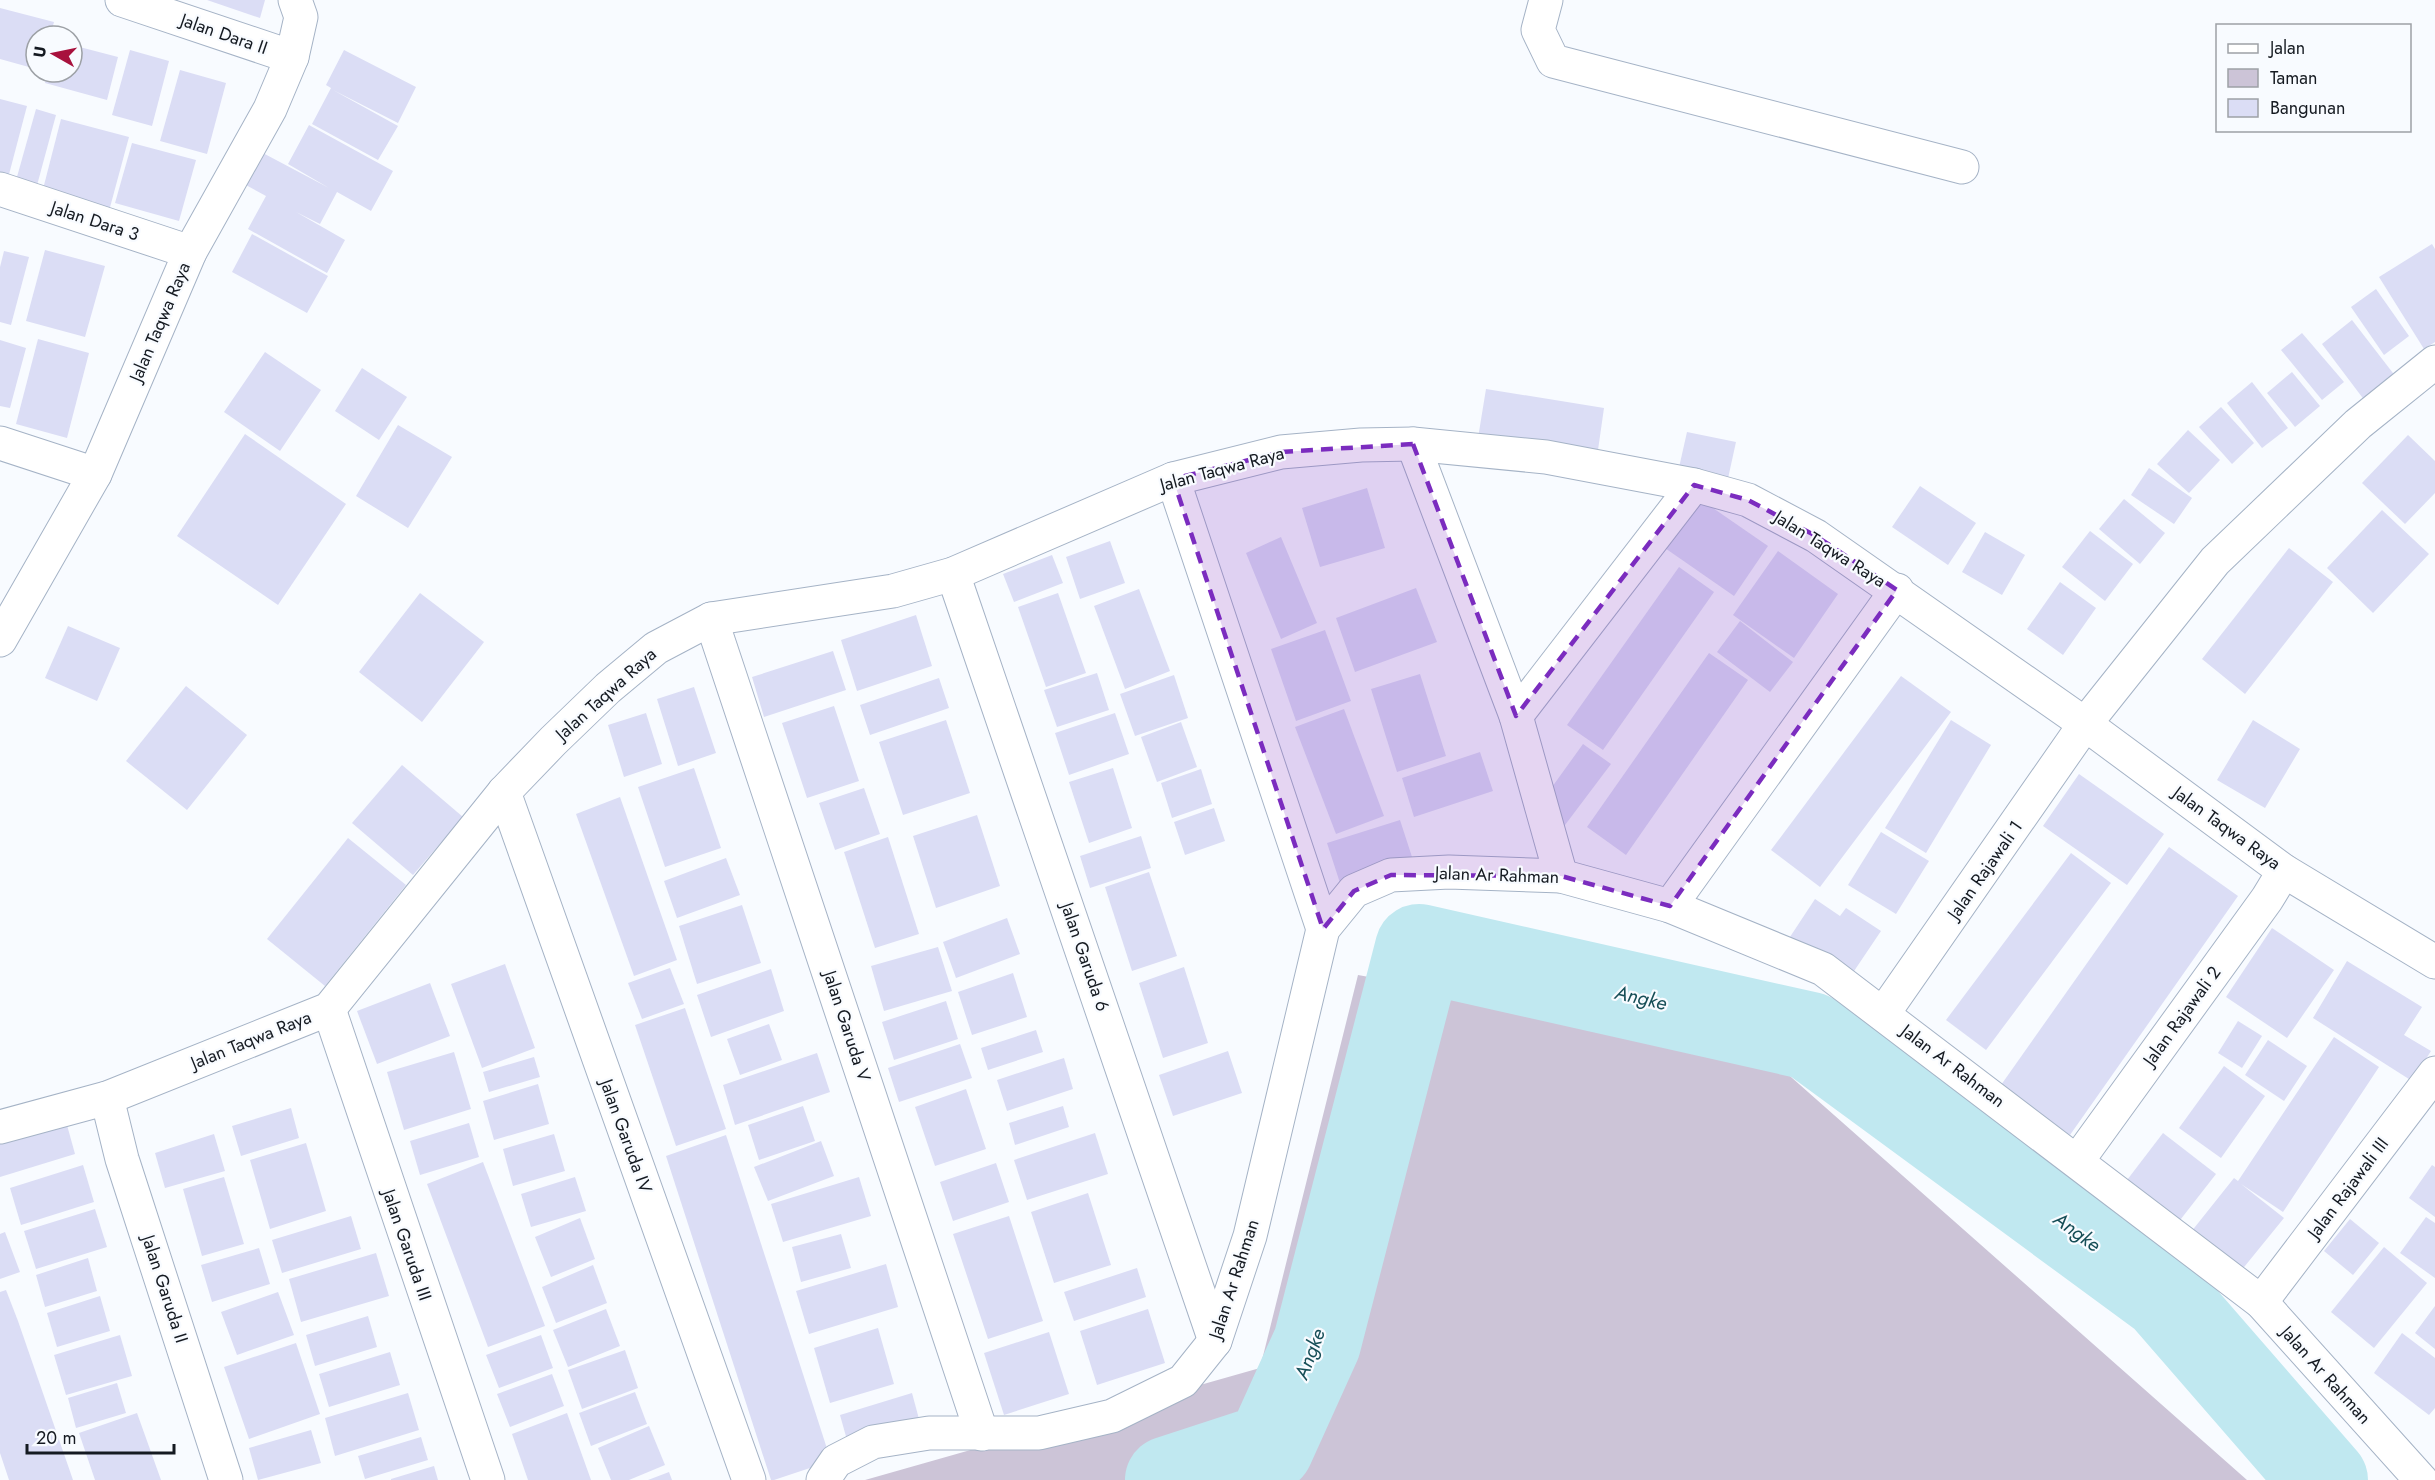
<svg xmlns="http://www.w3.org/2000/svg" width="2435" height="1480" viewBox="0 0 2435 1480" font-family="Jost,sans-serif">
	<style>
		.green { fill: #ccc4d7 }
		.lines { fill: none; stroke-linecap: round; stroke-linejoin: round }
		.river { stroke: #c0e8f0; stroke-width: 88 }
		.building { fill: #dbddf5 }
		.minor-casing { stroke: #a5b3c6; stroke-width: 35 }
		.minor { stroke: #fff; stroke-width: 33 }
		.marked { fill: #7b2cbf; fill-opacity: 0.2; stroke: #7b2cbf; stroke-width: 4.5; stroke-dasharray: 12 8; stroke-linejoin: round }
		.labels { text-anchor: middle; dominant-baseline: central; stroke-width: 4.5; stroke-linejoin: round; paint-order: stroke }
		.street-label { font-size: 18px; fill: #151a21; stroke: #f8fbff }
		.water-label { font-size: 20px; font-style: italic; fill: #164e57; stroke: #f8fbff }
	</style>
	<rect width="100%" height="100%" fill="#f8fbff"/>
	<path class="green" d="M1358 975 1757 1047 2247 1480H865L1260 1368Z"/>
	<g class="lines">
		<path class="river" d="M1169 1480 1270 1447 1317 1343 1419 948 1810 1036 2164 1296 2324 1480"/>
	</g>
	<g class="building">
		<path d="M207 0H265L260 18Z"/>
		<path d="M0 8 54 22 50 36H36V69L0 59Z"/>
		<path d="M72 45 118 57 107 100 45 83 48 72H72Z"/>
		<path d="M130 50 169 61 152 126 112 115Z"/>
		<path d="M344 50 416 87 398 123 333 90 398 126 378 160 312 124 331 88 326 85Z"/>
		<path d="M180 70 226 83 207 154 160 141Z"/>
		<path d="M0 99 27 106 7 182 0 180Z"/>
		<path d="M36 109 56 115 36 189 15 184Z"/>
		<path d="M61 119 129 137 109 211 42 193Z"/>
		<path d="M309 125 393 171 371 211 337 192 320 224 296 212 345 240 327 273 248 229 266 196 244 184 261 152 329 188 288 164Z"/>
		<path d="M132 143 196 160 179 221 115 203Z"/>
		<path d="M252 234 328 276 307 313 232 272Z"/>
		<path d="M2432 244 2435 249V342L2424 349 2379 277Z"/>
		<path d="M45 250 105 266 85 337 26 321Z"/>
		<path d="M4 251 29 257 11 325 0 322V267Z"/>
		<path d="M2376 289 2409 336 2384 355 2351 307Z"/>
		<path d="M2352 320 2396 377 2365 401 2322 344Z"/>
		<path d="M2302 333 2344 382 2322 400 2281 350Z"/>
		<path d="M38 339 89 353 67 438 16 424Z"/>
		<path d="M0 340 26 348 10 408 0 406Z"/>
		<path d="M265 352 321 390 280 451 224 412Z"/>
		<path d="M362 368 407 397 379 440 335 411Z"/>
		<path d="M2292 372 2320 406 2295 427 2267 393Z"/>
		<path d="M2252 382 2288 428 2262 448 2227 403Z"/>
		<path d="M1486 389 1604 408 1597 457 1478 438Z"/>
		<path d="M2221 407 2254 443 2232 464 2199 427Z"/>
		<path d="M398 425 452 457 408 528 356 496Z"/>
		<path d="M2188 430 2220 460 2189 493 2157 464Z"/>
		<path d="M1687 432 1736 442 1727 483 1678 472Z"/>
		<path d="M245 434 346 504 278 605 177 536Z"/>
		<path d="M2408 435 2435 461V493L2405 524 2362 483Z"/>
		<path d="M2149 468 2192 498 2174 524 2131 495Z"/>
		<path d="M1920 486 1976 523 1948 565 1892 527Z"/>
		<path d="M1367 488 1385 548 1320 567 1302 508Z"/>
		<path d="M1697 497 1768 546 1734 596 1662 546Z"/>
		<path d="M2124 499 2165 533 2140 564 2099 529Z"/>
		<path d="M2382 510 2429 554 2373 613 2327 568Z"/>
		<path d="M2090 531 2133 564 2105 601 2062 567Z"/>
		<path d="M1985 532 2025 555 2002 595 1962 572Z"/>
		<path d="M1281 537 1317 623 1281 639 1246 553Z"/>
		<path d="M1110 541 1125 583 1080 599 1066 557Z"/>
		<path d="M2289 548 2333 582 2245 694 2202 659Z"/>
		<path d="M1778 551 1838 594 1794 658 1733 615Z"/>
		<path d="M1052 555 1063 583 1014 602 1003 574Z"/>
		<path d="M1679 567 1714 592 1603 750 1567 725Z"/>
		<path d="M2060 582 2096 608 2063 655 2027 629Z"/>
		<path d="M1416 588 1437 642 1355 672 1336 618Z"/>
		<path d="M1139 589 1170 671 1125 689 1094 606Z"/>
		<path d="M420 593 484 642 422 722 359 672Z"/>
		<path d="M1058 593 1086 673 1046 687 1018 607Z"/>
		<path d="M916 615 932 666 857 691 841 640Z"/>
		<path d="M1740 621 1793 662 1770 692 1717 652Z"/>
		<path d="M68 626 120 648 97 701 45 678Z"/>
		<path d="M1325 630 1351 701 1296 721 1271 649Z"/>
		<path d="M833 651 846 690 764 717 752 677Z"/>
		<path d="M1709 653 1748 680 1626 855 1587 827Z"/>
		<path d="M1097 673 1109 710 1057 727 1044 690Z"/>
		<path d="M1420 674 1446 756 1397 772 1371 689Z"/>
		<path d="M1174 675 1188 718 1135 736 1120 694Z"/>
		<path d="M1901 676 1951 712 1820 887 1771 850Z"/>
		<path d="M939 678 949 708 870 735 860 705Z"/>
		<path d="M186 686 247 735 187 810 126 761Z"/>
		<path d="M694 687 716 753 678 766 657 699Z"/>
		<path d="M834 706 859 781 807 798 782 723Z"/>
		<path d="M1344 709 1384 816 1336 834 1295 727Z"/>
		<path d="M646 713 662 764 624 777 608 725Z"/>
		<path d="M1115 713 1129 754 1069 775 1055 733Z"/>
		<path d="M946 720 970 793 903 815 879 742Z"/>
		<path d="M1951 720 1991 745 1926 853 1885 828Z"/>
		<path d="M2253 720 2300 749 2265 808 2217 780Z"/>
		<path d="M1181 722 1197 767 1157 782 1141 737Z"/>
		<path d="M1583 744 1611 764 1562 829 1547 794Z"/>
		<path d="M1480 752 1493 791 1414 817 1402 778Z"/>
		<path d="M402 765 463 817 413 875 352 823Z"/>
		<path d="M694 768 721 848 665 867 638 787Z"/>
		<path d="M1113 768 1132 828 1089 843 1069 782Z"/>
		<path d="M1201 769 1212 804 1172 818 1161 783Z"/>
		<path d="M2079 774 2164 834 2127 885 2043 826Z"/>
		<path d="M864 788 880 834 835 850 819 803Z"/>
		<path d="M620 797 677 960 634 976 576 814Z"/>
		<path d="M1214 808 1225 841 1185 855 1174 822Z"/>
		<path d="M977 815 1000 886 936 908 913 836Z"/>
		<path d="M1400 820 1413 860 1340 883 1327 843Z"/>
		<path d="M1881 832 1929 861 1896 914 1848 885Z"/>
		<path d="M1141 836 1151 868 1090 888 1080 856Z"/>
		<path d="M888 837 919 934 875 948 844 852Z"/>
		<path d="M348 838 406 885 325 986 267 939Z"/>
		<path d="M2169 847 2238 896 2070 1135 2001 1085Z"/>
		<path d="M2071 853 2111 883 1986 1050 1946 1020Z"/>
		<path d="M726 858 740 895 677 918 664 881Z"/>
		<path d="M1149 872 1177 956 1132 971 1105 887Z"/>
		<path d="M1815 899 1840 916 1846 908 1881 931 1848 980 1788 940Z"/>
		<path d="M742 905 761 963 697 984 679 926Z"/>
		<path d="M1007 918 1020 954 956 978 943 942Z"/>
		<path d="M2272 928 2334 970 2287 1038 2226 997Z"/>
		<path d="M938 947 952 991 884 1011 871 966Z"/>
		<path d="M2347 961 2422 1007 2404 1035 2431 1051 2412 1081 2313 1018Z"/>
		<path d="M505 964 535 1048 482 1068 451 984Z"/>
		<path d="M1184 967 1208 1043 1163 1058 1139 983Z"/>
		<path d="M670 968 684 1004 642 1019 628 983Z"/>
		<path d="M771 969 784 1011 711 1037 697 995Z"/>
		<path d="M1013 973 1027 1017 972 1035 958 992Z"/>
		<path d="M430 983 450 1036 377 1064 357 1011Z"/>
		<path d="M946 1001 958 1039 894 1060 882 1022Z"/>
		<path d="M685 1008 726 1129 676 1146 635 1025Z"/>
		<path d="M2238 1021 2262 1036 2242 1068 2218 1053Z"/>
		<path d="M769 1024 782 1060 740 1075 727 1039Z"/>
		<path d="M1036 1030 1043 1052 988 1070 981 1048Z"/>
		<path d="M2334 1037 2379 1067 2283 1212 2241 1184 2284 1218 2236 1277 2187 1237 2234 1178 2238 1181Z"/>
		<path d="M2268 1040 2307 1066 2284 1101 2245 1075Z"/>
		<path d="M960 1044 972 1078 899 1102 888 1068Z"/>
		<path d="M1228 1051 1242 1093 1173 1116 1159 1075Z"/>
		<path d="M454 1052 471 1109 404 1130 387 1072Z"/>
		<path d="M817 1053 830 1092 735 1125 723 1085Z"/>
		<path d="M534 1057 540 1077 489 1092 483 1072Z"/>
		<path d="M1064 1058 1073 1089 1007 1111 997 1080Z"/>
		<path d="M2224 1066 2265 1096 2221 1158 2179 1128Z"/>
		<path d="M538 1084 549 1124 494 1140 483 1101Z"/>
		<path d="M966 1089 986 1149 935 1166 915 1107Z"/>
		<path d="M803 1106 815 1141 759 1160 748 1125Z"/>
		<path d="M1063 1106 1069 1127 1015 1145 1009 1123Z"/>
		<path d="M291 1108 299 1138 241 1156 232 1126Z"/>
		<path d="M469 1123 479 1157 420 1175 410 1141Z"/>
		<path d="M67 1125 75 1154 0 1177V1144Z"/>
		<path d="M1095 1133 1108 1174 1027 1200 1014 1160Z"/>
		<path d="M2163 1133 2216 1174 2177 1224 2124 1184Z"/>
		<path d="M214 1134 225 1171 165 1188 155 1153Z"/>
		<path d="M554 1134 565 1171 513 1186 503 1149Z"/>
		<path d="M726 1135 831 1461 774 1480H771L666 1156Z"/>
		<path d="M821 1141 834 1176 768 1201 754 1167Z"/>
		<path d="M306 1143 326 1211 270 1229 250 1160Z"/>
		<path d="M483 1162 545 1326 488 1347 427 1184Z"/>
		<path d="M996 1163 1009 1202 953 1221 940 1182Z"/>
		<path d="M83 1165 94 1202 21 1225 10 1188Z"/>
		<path d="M2432 1165 2435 1167V1217L2409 1198Z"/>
		<path d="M224 1177 244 1244 202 1256 183 1189Z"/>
		<path d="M575 1177 586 1211 531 1227 521 1194Z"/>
		<path d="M859 1177 871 1216 783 1242 771 1204Z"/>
		<path d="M1088 1193 1111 1265 1054 1283 1031 1212Z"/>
		<path d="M95 1209 107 1247 36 1269 24 1231Z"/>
		<path d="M351 1216 361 1249 282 1273 272 1240Z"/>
		<path d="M1009 1216 1043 1321 988 1339 953 1234Z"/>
		<path d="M2426 1217 2435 1223V1278L2400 1253Z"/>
		<path d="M580 1218 595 1259 551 1277 535 1237Z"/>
		<path d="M2350 1219 2379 1243 2353 1275 2324 1251Z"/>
		<path d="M5 1232 20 1272 0 1279V1234Z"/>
		<path d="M841 1234 851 1268 801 1282 792 1247Z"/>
		<path d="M2384 1247 2427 1283 2374 1348 2331 1312Z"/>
		<path d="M259 1248 270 1284 212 1302 201 1265Z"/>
		<path d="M376 1253 389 1296 301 1322 289 1279Z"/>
		<path d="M88 1258 97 1291 45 1307 36 1275Z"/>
		<path d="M886 1264 898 1307 809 1334 796 1291Z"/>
		<path d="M593 1265 607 1303 556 1323 542 1287Z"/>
		<path d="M1137 1268 1146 1297 1074 1321 1064 1292Z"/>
		<path d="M6 1290 18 1321 73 1480H9L0 1453V1292Z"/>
		<path d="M278 1292 294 1335 237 1355 221 1312Z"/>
		<path d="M100 1296 110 1331 57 1347 47 1313Z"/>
		<path d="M2435 1306V1349L2415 1333Z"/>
		<path d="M606 1309 620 1346 568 1367 553 1330Z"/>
		<path d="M1148 1309 1165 1363 1097 1385 1080 1331Z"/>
		<path d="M368 1316 377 1347 315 1366 306 1335Z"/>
		<path d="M878 1328 894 1384 830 1403 814 1348Z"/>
		<path d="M1049 1332 1069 1394 1004 1415 984 1353Z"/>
		<path d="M2402 1333 2435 1358V1408L2429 1415 2374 1373Z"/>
		<path d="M120 1335 132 1376 66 1395 54 1355Z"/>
		<path d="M541 1335 553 1368 499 1388 486 1355Z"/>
		<path d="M296 1343 320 1414 249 1439 224 1367Z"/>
		<path d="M625 1350 638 1388 582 1409 568 1370Z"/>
		<path d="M390 1352 400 1385 329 1407 319 1374Z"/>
		<path d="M552 1374 564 1406 510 1427 497 1394Z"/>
		<path d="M117 1383 126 1413 76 1428 68 1398Z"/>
		<path d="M635 1392 647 1424 591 1446 579 1413Z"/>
		<path d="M408 1393 419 1430 335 1456 325 1418Z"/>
		<path d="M912 1393 919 1419 847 1440 840 1415Z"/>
		<path d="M137 1413 161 1480H95L79 1433Z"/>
		<path d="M567 1413 591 1480H528L512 1434Z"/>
		<path d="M649 1426 665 1465 629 1480H611L598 1448Z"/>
		<path d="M311 1430 321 1463 258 1480 249 1448Z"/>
		<path d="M421 1437 428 1460 365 1479 358 1456Z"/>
		<path d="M434 1466 438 1480H391V1479Z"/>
		<path d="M669 1472 672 1480H648Z"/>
	</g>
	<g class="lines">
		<g class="minor-casing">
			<g id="minor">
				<path d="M122 0 292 57"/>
				<path d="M1546 0 1538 30 1553 61 1962 167"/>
				<path d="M0 189 190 252"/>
				<path d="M0 443 95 474"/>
				<path d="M1413 444 1516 716 1561 876"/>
				<path d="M1173 479 1323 929"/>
				<path d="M953 574 1215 1341"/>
				<path d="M711 619 982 1434"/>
				<path d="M0 640 95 474 190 252 270 109 292 57 301 17 295 0"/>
				<path d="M1516 716 1694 485"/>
				<path d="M504 792 749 1480"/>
				<path d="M1670 906 1897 590"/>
				<path d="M329 1009 488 1480"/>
				<path d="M1883 1014 2085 724 2215 561 2358 424 2435 362"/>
				<path d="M107 1098 122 1159 226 1480"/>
				<path d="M0 1127 107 1098 329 1009 504 792 553 741 608 688 656 648 711 619 893 591 953 574 1173 479 1281 452 1361 445 1413 444 1546 457 1694 485 1748 500 1816 536 2085 724 2284 871 2435 962"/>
				<path d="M2078 1160 2267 899 2284 871"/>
				<path d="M2261 1302 2435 1073"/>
				<path d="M823 1480 836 1461 873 1442 929 1433H1039L1112 1416 1183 1381 1215 1341 1250 1236 1323 929 1354 891 1391 875 1449 872 1561 876 1670 906 1823 969 2261 1302 2421 1480"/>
			</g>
		</g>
		<use href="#minor" class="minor"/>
	</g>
	<path class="marked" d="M1413 444 1516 716 1694 485 1748 500 1816 536 1897 590 1670 906 1561 876 1391 875 1354 891 1323 929 1173 479 1281 452Z"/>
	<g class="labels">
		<g class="street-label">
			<text transform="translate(224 34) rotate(19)">Jalan Dara II</text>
			<text transform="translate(95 221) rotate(18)">Jalan Dara 3</text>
			<text transform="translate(160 322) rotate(-67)">Jalan Taqwa Raya</text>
			<text transform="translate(1222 469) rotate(-15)">Jalan Taqwa Raya</text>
			<text transform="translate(1830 549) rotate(32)">Jalan Taqwa Raya</text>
			<text transform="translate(606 694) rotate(-42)">Jalan Taqwa Raya</text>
			<text transform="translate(2227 828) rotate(36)">Jalan Taqwa Raya</text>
			<text transform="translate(1985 870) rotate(-55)">Jalan Rajawali 1</text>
			<text transform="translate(1497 875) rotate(2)">Jalan Ar Rahman</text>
			<text transform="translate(1085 957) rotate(71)">Jalan Garuda 6</text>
			<text transform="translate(2182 1016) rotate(-54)">Jalan Rajawali 2</text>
			<text transform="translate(847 1026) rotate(72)">Jalan Garuda V</text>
			<text transform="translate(251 1040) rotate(-22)">Jalan Taqwa Raya</text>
			<text transform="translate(1953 1066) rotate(37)">Jalan Ar Rahman</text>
			<text transform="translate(626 1136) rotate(70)">Jalan Garuda IV</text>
			<text transform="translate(2348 1188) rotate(-53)">Jalan Rajawali III</text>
			<text transform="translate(407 1245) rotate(71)">Jalan Garuda III</text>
			<text transform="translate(1234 1279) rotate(-72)">Jalan Ar Rahman</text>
			<text transform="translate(165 1289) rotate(72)">Jalan Garuda II</text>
			<text transform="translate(2326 1375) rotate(48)">Jalan Ar Rahman</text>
		</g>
		<g class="water-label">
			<text transform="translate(1641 998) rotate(13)">Angke</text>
			<text transform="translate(2077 1232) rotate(36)">Angke</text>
			<text transform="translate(1310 1354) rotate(-69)">Angke</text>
		</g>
	</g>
	<rect x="2216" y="24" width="195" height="108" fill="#f8fbff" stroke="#9da1a6" stroke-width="1.5"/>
	<rect x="2228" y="44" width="30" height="9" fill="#ffffff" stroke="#9da1a6" stroke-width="1.5"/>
	<text x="2270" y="54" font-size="18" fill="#151a21">Jalan</text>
	<rect x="2228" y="69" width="30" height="18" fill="#ccc4d7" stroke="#9da1a6" stroke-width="1.5"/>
	<text x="2270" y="84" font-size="18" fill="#151a21">Taman</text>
	<rect x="2228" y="99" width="30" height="18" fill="#dbddf5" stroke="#9da1a6" stroke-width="1.5"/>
	<text x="2270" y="114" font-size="18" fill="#151a21">Bangunan</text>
	<g transform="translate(54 54) rotate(279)"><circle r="28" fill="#f8fbff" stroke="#9da1a6" stroke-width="1.5"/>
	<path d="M0-4.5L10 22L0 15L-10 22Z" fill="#a8113d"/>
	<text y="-9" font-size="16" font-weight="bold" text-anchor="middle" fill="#151a21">U</text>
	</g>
	<path d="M27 1444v9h147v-9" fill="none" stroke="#151a21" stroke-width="3"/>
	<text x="36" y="1444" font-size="18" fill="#151a21" stroke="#f8fbff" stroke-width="4.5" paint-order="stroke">20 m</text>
</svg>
